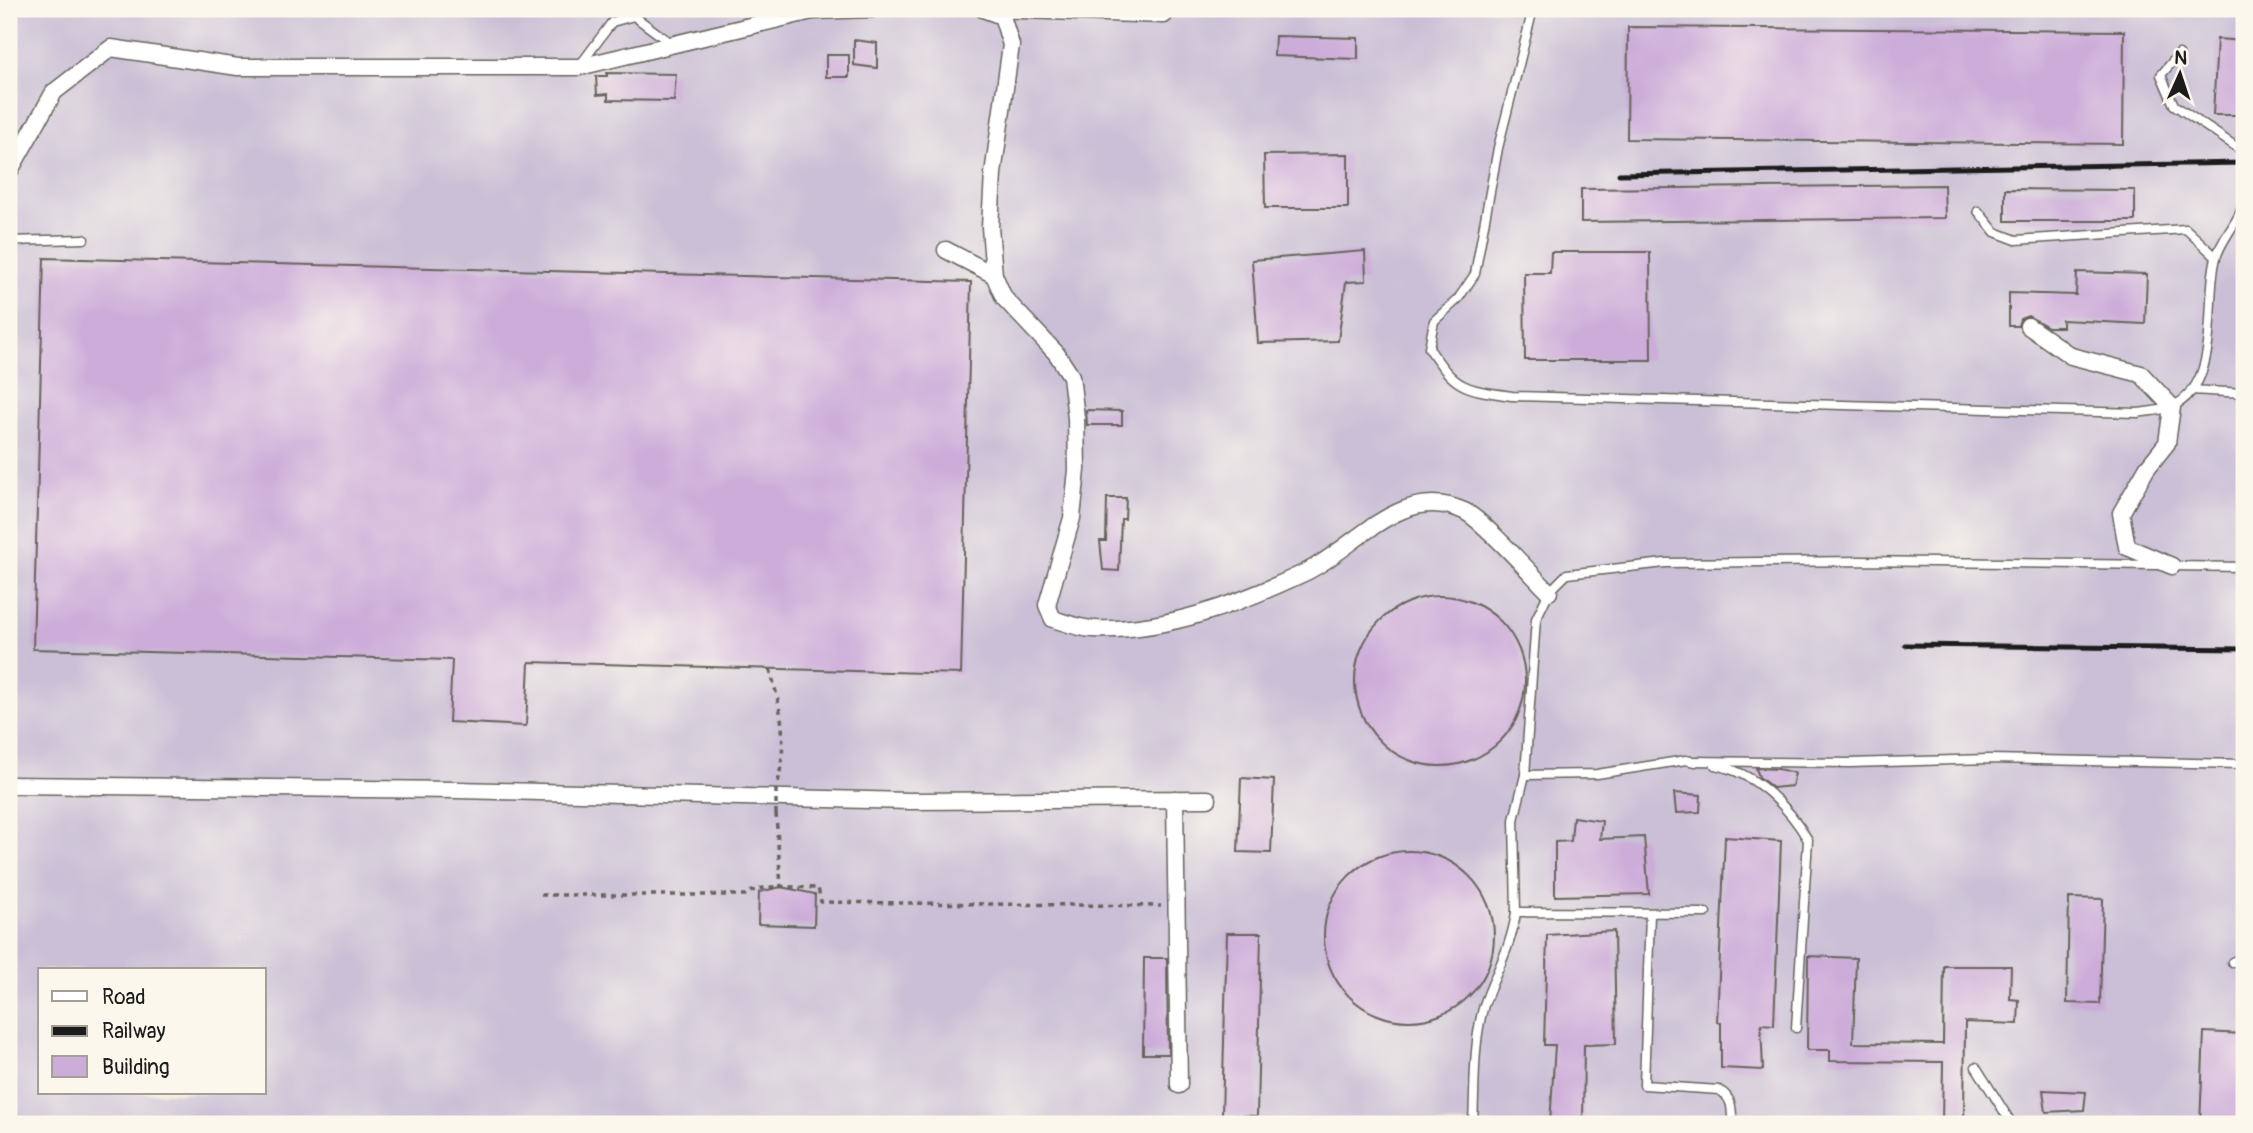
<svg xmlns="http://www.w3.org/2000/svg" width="2253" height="1133" viewBox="0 0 2253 1133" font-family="Pangolin,sans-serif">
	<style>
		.industrial { fill: #cabfd6; fill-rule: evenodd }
		.building { fill: #ccacd9 }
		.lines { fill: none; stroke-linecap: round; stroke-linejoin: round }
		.service-casing { stroke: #66645b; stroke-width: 11 }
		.minor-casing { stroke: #66645b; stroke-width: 19 }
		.path { stroke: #66645b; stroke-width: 3.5; stroke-dasharray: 5 5; stroke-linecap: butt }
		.service { stroke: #fff; stroke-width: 8 }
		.minor { stroke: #fff; stroke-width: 16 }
		.rail { stroke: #1c1c1c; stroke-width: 5 }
		.path-bridge { stroke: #66645b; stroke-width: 3.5; stroke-dasharray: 5 5; stroke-linecap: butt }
	</style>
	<rect width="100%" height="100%" fill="#fbf7ec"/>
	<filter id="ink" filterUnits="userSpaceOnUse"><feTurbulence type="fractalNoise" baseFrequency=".0143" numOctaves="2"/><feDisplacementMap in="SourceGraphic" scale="14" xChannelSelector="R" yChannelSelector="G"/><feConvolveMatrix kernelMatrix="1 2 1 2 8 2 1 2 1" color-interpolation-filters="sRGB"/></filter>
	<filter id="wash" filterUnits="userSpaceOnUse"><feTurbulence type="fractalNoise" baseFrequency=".00686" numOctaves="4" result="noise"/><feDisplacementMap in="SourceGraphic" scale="28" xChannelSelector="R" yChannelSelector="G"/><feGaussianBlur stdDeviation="1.57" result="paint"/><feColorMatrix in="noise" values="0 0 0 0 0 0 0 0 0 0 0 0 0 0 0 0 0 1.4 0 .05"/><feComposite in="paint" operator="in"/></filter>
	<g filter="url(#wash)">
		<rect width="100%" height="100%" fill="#f0ead1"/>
		<path class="industrial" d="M9 9H2244V1124H9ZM40 970H264V1093H40Z"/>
		<g id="blocks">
			<g class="building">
				<path d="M1628 27 2124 31 2123 144 1627 139Z"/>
				<path d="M1275 36 1358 38V59L1274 56Z"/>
				<path d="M2217 39 2244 41V115H2213Z"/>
				<path d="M854 40 877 43V68L854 65Z"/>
				<rect x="826" y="55" width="23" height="22"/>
				<path d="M607 73 676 74 674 101 608 100V94L597 95 596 76H607Z"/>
				<path d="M1348 154V208H1265L1264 155Z"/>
				<path d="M1944 185 1945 218 1581 222V189Z"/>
				<path d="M2005 189 2135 190V221H2005Z"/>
				<path d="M1365 251 1366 281 1346 282 1338 341 1258 343 1252 260Z"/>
				<path d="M1551 252H1650L1651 360H1525L1524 273H1550Z"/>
				<path d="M44 258 971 282 961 674 529 662 526 726 449 722 452 660 33 649Z"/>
				<path d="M2077 272 2147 274 2145 324 2062 320V327H2048L2028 316 2020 319 2018 326H2009V293L2076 295Z"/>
				<path d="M1086 410 1122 411V425H1087Z"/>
				<path d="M1107 498H1126L1125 519H1121L1119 571 1103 570 1100 541H1106Z"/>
				<circle cx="1440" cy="681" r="85"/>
				<path d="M1756 768 1778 769 1795 773 1792 786 1773 788 1759 777Z"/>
				<path d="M1241 778 1274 780 1271 853 1238 852Z"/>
				<path d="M1674 793 1701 795 1700 812 1676 813Z"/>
				<path d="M1573 817 1602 821 1600 839 1644 837 1649 894 1555 896V842L1571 841Z"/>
				<path d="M1725 837 1781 841 1774 1025 1761 1024 1763 1070 1721 1068V1023L1717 1022Z"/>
				<circle cx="1409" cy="936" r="85"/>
				<path d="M781 887 815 894 814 926 758 924 759 892Z"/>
				<path d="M2069 898 2103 899 2100 1004 2067 1003Z"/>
				<path d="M1614 931 1616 1044 1584 1045 1583 1124H1550L1555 1045H1544L1547 935Z"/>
				<path d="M1227 933H1261L1257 1116 1222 1115Z"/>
				<path d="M1808 956 1856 958 1853 1043 1943 1044 1944 966H2011L2010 999 2019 1000 2018 1024 1965 1022 1964 1124H1942L1943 1062 1830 1061V1050H1807Z"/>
				<path d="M1144 958H1167L1168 1054H1143Z"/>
				<path d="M2204 1032 2244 1034V1124H2200Z"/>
				<path d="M2043 1090 2086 1092 2084 1110 2046 1112Z"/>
			</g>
		</g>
	</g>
	<g filter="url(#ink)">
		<use href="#blocks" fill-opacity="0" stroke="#66645b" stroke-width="2"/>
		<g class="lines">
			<g class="service-casing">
				<g id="service">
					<path d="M1533 9 1498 148 1475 274 1458 299 1434 321 1429 348C1456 389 1463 389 1512 396L2138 413C2148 411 2161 411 2171 407 2223 385 2204 300 2216 258 2222 237 2240 222 2244 200"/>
					<path d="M2179 54 2161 75 2174 105 2244 152"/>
					<path d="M581 64 612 22 634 16 672 44"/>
					<path d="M1978 211 1995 232 2016 240 2186 229 2216 257"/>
					<path d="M9 241 84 239"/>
					<path d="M2191 390 2244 393"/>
					<path d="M2171 566 2244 567"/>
					<path d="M1690 761 1850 763 1989 759 2244 764"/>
					<path d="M1715 765C1755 772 1789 807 1808 840L1796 1028"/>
					<path d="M1525 775 1597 774 1686 760 1695 762"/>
					<path d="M1516 912 1514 820 1525 775 1536 619 1549 592 1567 574 1665 563 1861 561 2158 565"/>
					<path d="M1650 914 1644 1085 1719 1090C1733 1098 1732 1110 1732 1124"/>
					<path d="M2232 962 2244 957"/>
					<path d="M1976 1067 2012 1124"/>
					<path d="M1473 1124C1475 1085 1473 1042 1484 1005 1495 973 1512 946 1516 912L1706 913"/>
				</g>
			</g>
			<g class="minor-casing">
				<g id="minor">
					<path d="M983 9 1002 16 1011 45 993 174 990 227 994 275"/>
					<path d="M993 9 1164 15"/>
					<path d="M9 172 54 92 111 48 238 67H579L812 11 871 9"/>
					<path d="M946 250 994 275 1004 298 1056 353 1071 376 1076 418 1077 470 1072 518 1047 605 1053 619C1066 623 1081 629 1094 629 1166 632 1240 603 1304 573 1355 549 1401 482 1464 511 1482 519 1532 575 1549 592"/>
					<path d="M2028 326 2071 356 2141 374 2172 407 2167 443 2147 468 2121 513 2127 547 2172 566"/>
					<path d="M9 785 457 790 910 801 1208 799"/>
					<path d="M1175 799 1179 1085"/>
				</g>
			</g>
			<g class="path">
				<path d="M770 669C782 713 787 738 778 783"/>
				<path d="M776 814 781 887"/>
				<path d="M541 895H745C763 882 796 888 818 888L821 902 1161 906"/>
			</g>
			<use href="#service" class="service"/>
			<use href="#minor" class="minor"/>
			<g class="rail">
				<path d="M1619 174 2244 163"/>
				<path d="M1905 645 2244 649"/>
			</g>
			<path class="path-bridge" d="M776 814V789"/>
		</g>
	</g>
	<rect width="2253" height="1133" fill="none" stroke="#fbf7ec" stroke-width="35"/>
	<rect x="38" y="968" width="228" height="126" fill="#fbf7ec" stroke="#a29f99" stroke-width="2"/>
	<rect x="52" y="991" width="35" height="10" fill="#ffffff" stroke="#a29f99" stroke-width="2"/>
	<text x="102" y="1004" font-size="21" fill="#1c1c1c">Road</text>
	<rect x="52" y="1026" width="35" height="10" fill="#1c1c1c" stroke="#a29f99" stroke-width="2"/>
	<text x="102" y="1038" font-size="21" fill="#1c1c1c">Railway</text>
	<rect x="52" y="1056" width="35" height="21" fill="#ccacd9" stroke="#a29f99" stroke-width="2"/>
	<text x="102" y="1074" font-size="21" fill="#1c1c1c">Building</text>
	<g transform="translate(2180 74) rotate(3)" stroke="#fbf7ec" stroke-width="5" paint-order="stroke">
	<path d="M0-5L12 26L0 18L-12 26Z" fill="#1c1c1c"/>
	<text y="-10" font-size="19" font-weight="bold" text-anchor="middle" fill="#1c1c1c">N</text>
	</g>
</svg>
